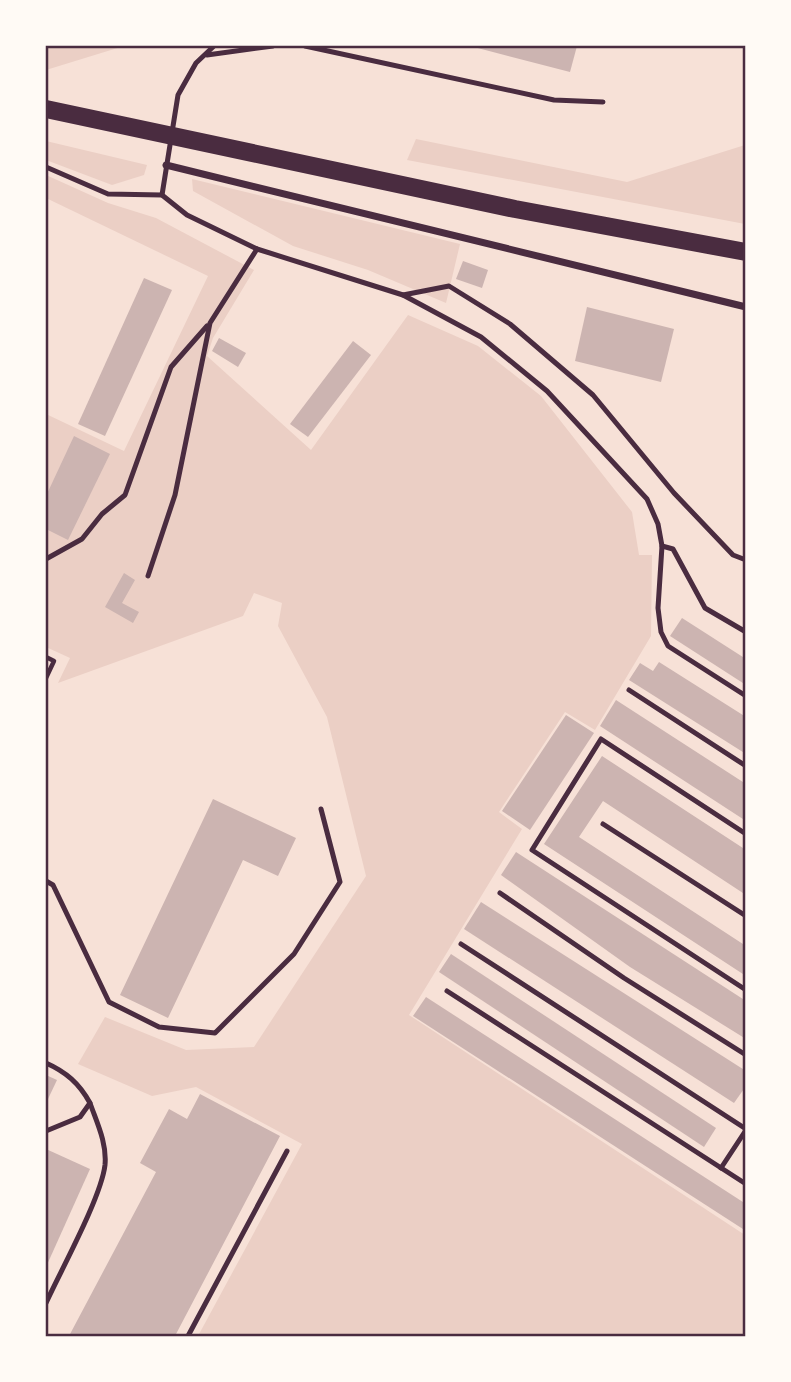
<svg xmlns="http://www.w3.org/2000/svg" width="791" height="1382" viewBox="0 0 791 1382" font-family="'Fira Sans Condensed',sans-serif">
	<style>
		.green { fill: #ebcfc5 }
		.building { fill: #ccb4b1 }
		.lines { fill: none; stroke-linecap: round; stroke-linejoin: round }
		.path { stroke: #4a2c40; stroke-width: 4.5 }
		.service { stroke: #4a2c40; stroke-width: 5 }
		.minor { stroke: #4a2c40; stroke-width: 7 }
		.primary { stroke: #4a2c40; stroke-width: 18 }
		.neatline { fill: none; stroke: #4a2c40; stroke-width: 2.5 }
	</style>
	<rect width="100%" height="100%" fill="#f7e1d7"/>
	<g class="green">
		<path d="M46 46H124L46 70Z"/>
		<path d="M416 139 627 182 745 145V224L407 160Z"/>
		<path d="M46 141 147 165 144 175 112 185 46 160Z"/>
		<path d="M46 175 108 203 156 218 254 270 213 338 207 356 311 450 408 315 478 346 541 396 632 512 639 555H652L651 636 595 730 565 712 499 812 522 829 409 1015 745 1235V1336H198L302 1144 196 1087 152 1096 78 1064 105 1017 186 1050 254 1047 366 876 327 717 278 626 282 603 254 593 243 616 58 683 70 658 46 647V414L124 451 208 276 46 198Z"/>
		<path d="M192 179 460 244 446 303 368 270 293 246 193 191Z"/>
	</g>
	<g class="building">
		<path d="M470 46H577L570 72Z"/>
		<path d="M463 261 488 270 482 288 456 279Z"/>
		<path d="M144 278 172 290 105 436 78 424Z"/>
		<path d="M587 307 674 329 661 382 575 361Z"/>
		<path d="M219 338 246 353 238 367 212 351Z"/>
		<path d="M353 341 371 355 308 437 290 424Z"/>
		<path d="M74 436 110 454 68 540 46 529V496Z"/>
		<path d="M124 573 135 580 122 603 139 612 133 623 105 607Z"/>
		<path d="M682 618 746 659V685L670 636Z"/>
		<path d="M659 662 746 717V754L629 680 640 663 653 671Z"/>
		<path d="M616 700 746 784V821L600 726Z"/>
		<path d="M566 715 594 733 530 830 502 811Z"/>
		<path d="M602 756 746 850V895L603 801 579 837 746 946V976L544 844Z"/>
		<path d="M213 799 296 838 278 876 243 860 168 1018 120 995Z"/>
		<path d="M516 852 746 1001V1039L630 967 501 875Z"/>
		<path d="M481 902 746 1071V1086L734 1103 464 929Z"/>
		<path d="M451 954 716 1128 704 1147 439 972Z"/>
		<path d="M426 997 746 1204V1231L413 1016Z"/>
		<path d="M46 1075 57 1080 48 1099 46 1098Z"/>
		<path d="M200 1094 280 1136 175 1336H69L156 1172 140 1163 169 1109 187 1119Z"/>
		<path d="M46 1149 90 1169 46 1267Z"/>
	</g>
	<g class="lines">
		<path class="path" d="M46 657 54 661 46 678"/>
		<g class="service">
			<path d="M305 46 554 100 603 102"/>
			<path d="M207 55 273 46"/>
			<path d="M46 167 108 194 162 195 187 215 257 249 403 295 481 337 547 391 647 499 658 524 662 546 658 608 661 632 668 646 746 696"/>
			<path d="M162 195 178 95 196 63 214 46"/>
			<path d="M403 295 449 286 510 324 593 395 674 493 733 555 746 560"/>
			<path d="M662 546 673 549 705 608 746 632"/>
			<path d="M46 559 82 539 102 514 125 495 171 367 207 326"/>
			<path d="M148 576 175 495 210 323 257 249"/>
			<path d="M629 690 746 766"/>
			<path d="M603 824 746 916"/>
			<path d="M746 834 601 739 532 850 746 990"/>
			<path d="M46 881 53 885 109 1002 159 1027 215 1033 294 954 340 882 321 809"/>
			<path d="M500 893 624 978 746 1055"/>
			<path d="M461 944 746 1129"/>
			<path d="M447 991 746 1184"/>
			<path d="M46 1063C66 1072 79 1083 90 1103L80 1117 46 1131"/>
			<path d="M721 1168 746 1130"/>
			<path d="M46 1303C61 1270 101 1198 105 1165 107 1143 97 1123 90 1103"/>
			<path d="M188 1336 287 1151"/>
		</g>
		<path class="minor" d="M166 165 746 307"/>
		<path class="primary" d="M46 109 515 209 746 252"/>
	</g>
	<rect width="791" height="1382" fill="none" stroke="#fffaf5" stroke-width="94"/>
	<rect x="47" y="47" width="697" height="1288" class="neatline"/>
</svg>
